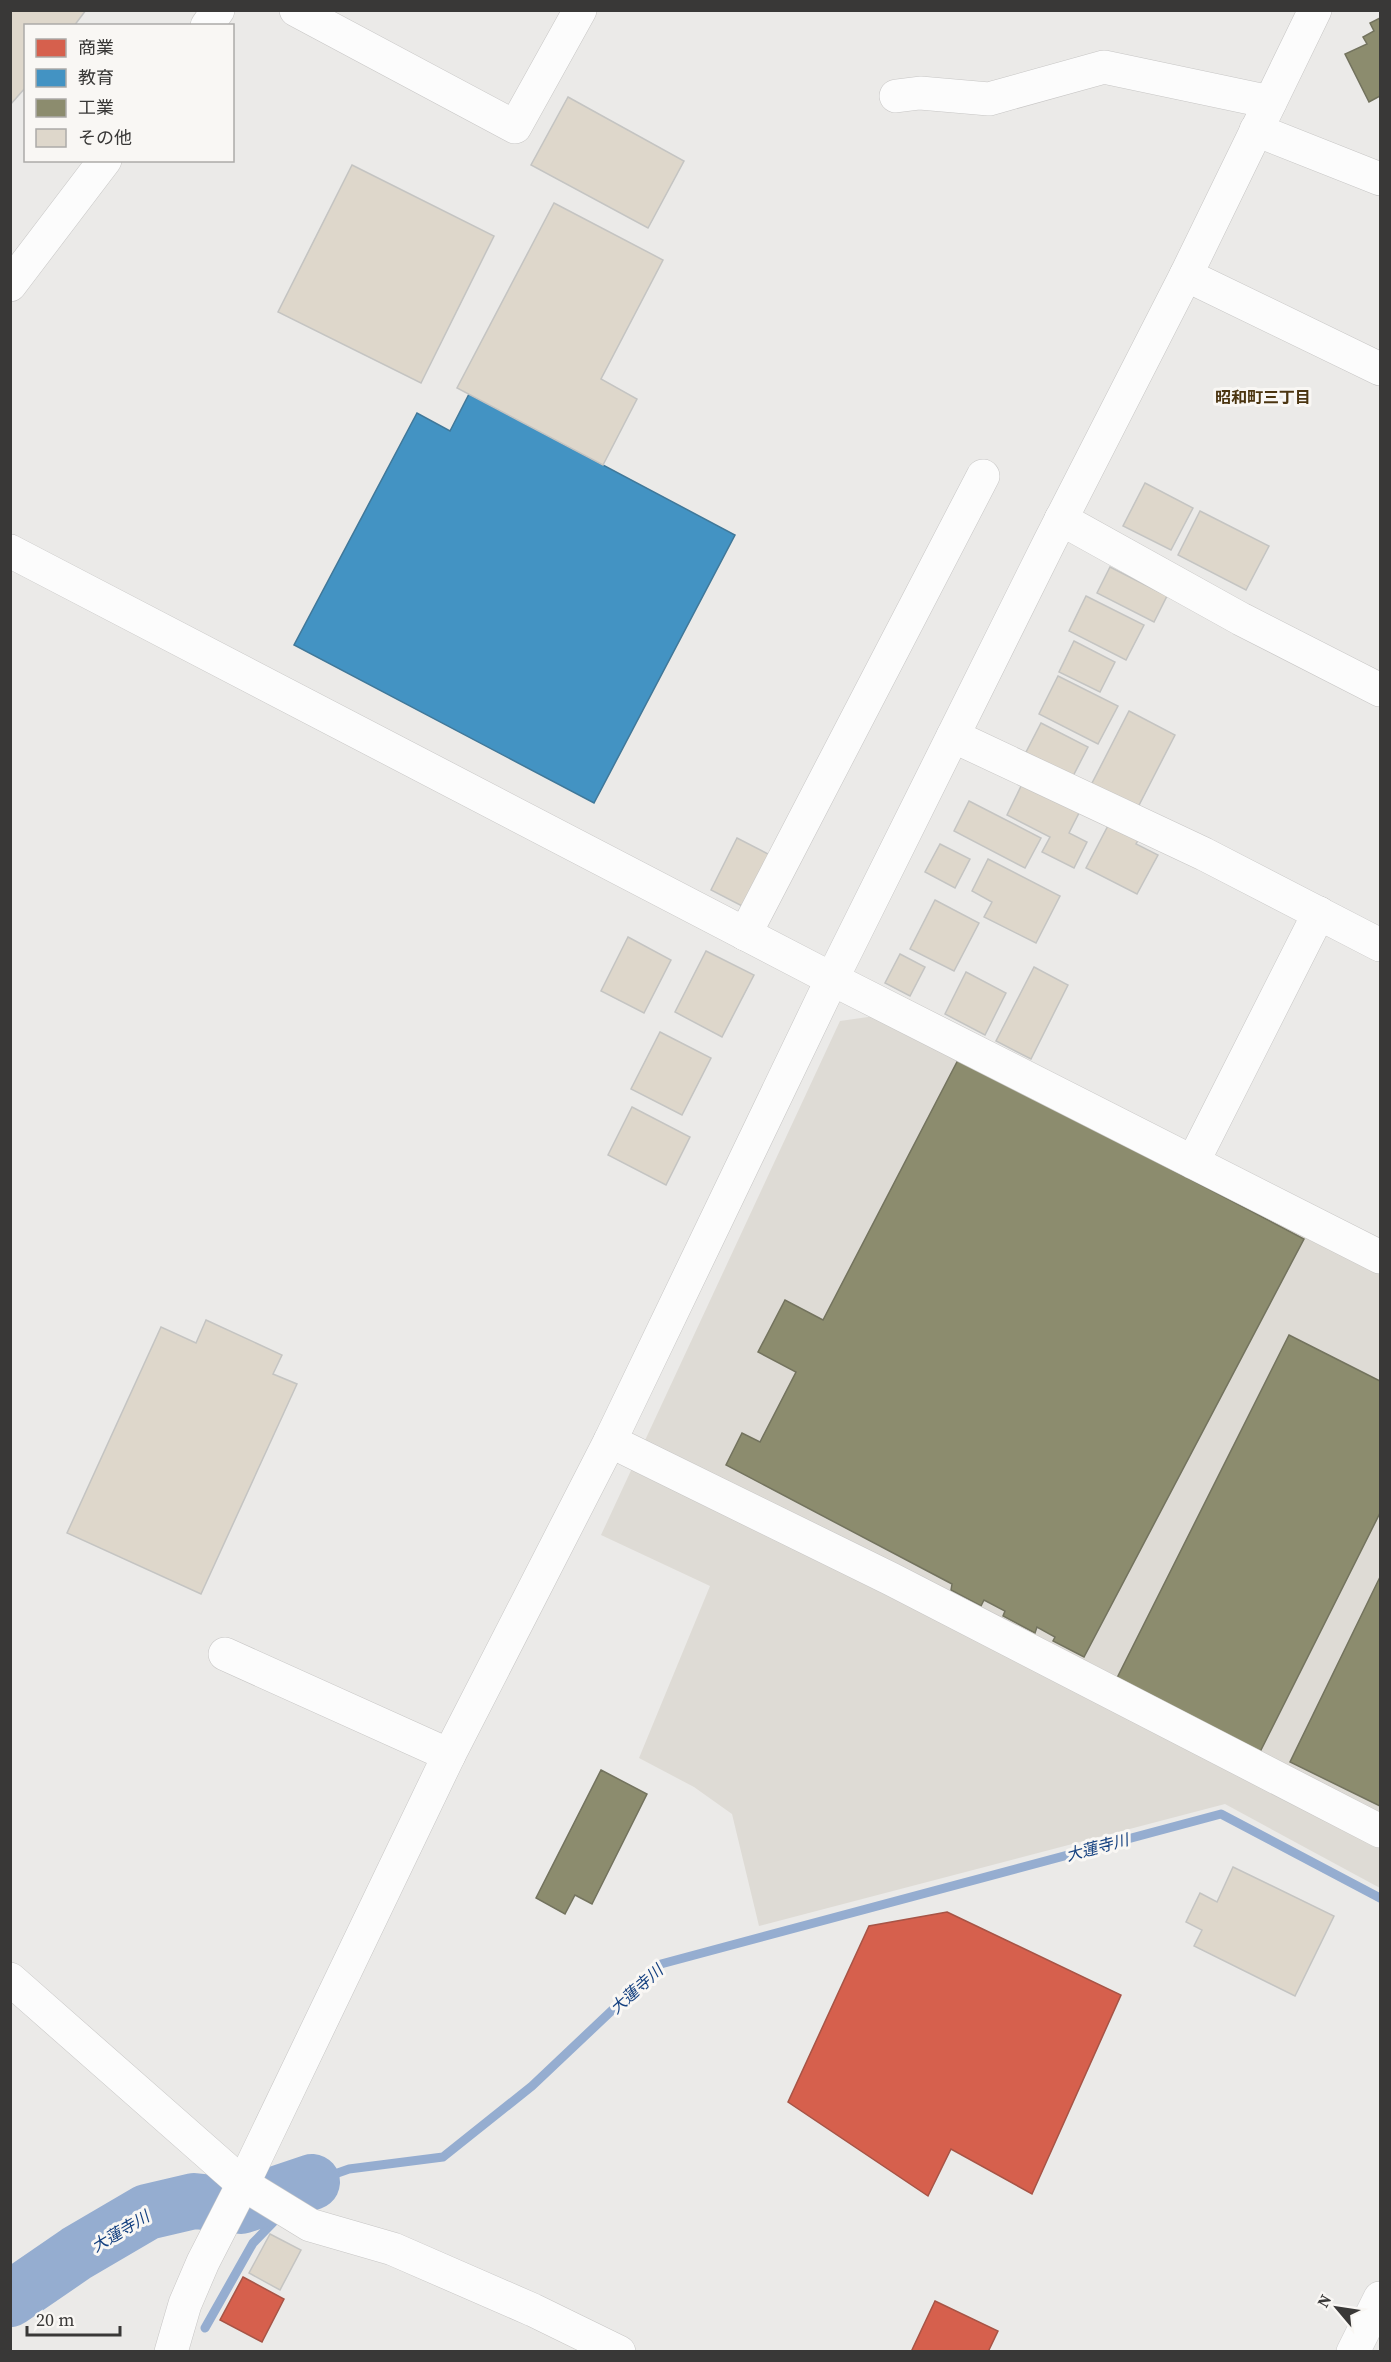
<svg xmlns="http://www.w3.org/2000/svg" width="1391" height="2362" viewBox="0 0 1391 2362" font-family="'Source Serif 4','Noto Sans JP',serif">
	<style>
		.built { fill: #dedbd5 }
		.shops { fill: #d6604d; stroke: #a75446; stroke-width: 1.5 }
		.schools { fill: #4393c3; stroke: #407899; stroke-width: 1.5 }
		.industry { fill: #8c8c6e; stroke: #73735e; stroke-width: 1.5 }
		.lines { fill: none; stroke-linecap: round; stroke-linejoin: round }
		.stream { stroke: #95add0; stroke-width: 9 }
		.river { stroke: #95add0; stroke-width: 56 }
		.building { fill: #ded7cb; stroke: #c4c4c2; stroke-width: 1.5 }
		.minor-casing { stroke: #c7c6c5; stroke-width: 34 }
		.minor { stroke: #fcfcfc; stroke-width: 33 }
		.labels { text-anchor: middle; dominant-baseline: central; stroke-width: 6; stroke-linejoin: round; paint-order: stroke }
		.neighbourhood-label { font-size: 16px; font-weight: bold; fill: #4b3510; stroke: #f9f7f4 }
		.water-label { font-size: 16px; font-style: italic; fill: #154180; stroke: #f9f7f4 }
	</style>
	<rect width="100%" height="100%" fill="#ebeae8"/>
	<path class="built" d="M882 1015 1380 1270V1888L1225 1804 759 1926 732 1814 694 1787 639 1758 710 1586 601 1535 840 1021Z"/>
	<g class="shops">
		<path d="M947 1912 1121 1995 1032 2194 951 2149 928 2196 788 2102 869 1926Z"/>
		<path d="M243 2277 284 2299 262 2342 220 2320Z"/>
		<path d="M935 2301 998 2331 988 2352H911Z"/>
	</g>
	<path class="schools" d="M469 394 735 535 594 803 294 645 417 413 450 431Z"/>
	<g class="industry">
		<path d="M1380 18V96L1369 102 1345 54 1367 44 1363 37 1374 31 1370 23Z"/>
		<path d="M959 1058 1304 1239 1084 1657 1053 1641 1055 1637 1037 1627 1035 1633 1003 1616 1005 1611 984 1600 981 1606 951 1590 952 1584 726 1465 742 1433 760 1442 796 1372 758 1352 785 1300 823 1320Z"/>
		<path d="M1289 1335 1380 1381V1513L1260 1752 1116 1680Z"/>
		<path d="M1380 1577V1806L1290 1762Z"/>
		<path d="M601 1770 647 1794 592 1904 575 1895 565 1914 536 1898Z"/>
	</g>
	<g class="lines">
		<path class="stream" d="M205 2328 253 2243 312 2182 349 2169 443 2157 532 2086 661 1964 1221 1814 1380 1898"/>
		<path class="river" d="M10 2299 77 2253 147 2212 194 2201 241 2206 312 2182"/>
	</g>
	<g class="building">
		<path d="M10 10H86L74 26H26V87L10 105Z"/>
		<path d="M568 97 684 161 648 228 531 165Z"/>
		<path d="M352 165 494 236 421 383 278 312Z"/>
		<path d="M554 203 663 260 601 379 637 399 603 465 457 388Z"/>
		<path d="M1145 483 1193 508 1171 550 1123 526Z"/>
		<path d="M1200 511 1269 546 1246 590 1178 555Z"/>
		<path d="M1110 567 1167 596 1154 622 1097 593Z"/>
		<path d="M1086 596 1144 625 1126 660 1069 631Z"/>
		<path d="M1074 641 1115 662 1100 692 1059 672Z"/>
		<path d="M1058 676 1118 706 1098 744 1039 714Z"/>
		<path d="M1129 711 1175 735 1135 813 1089 789Z"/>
		<path d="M1041 723 1088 747 1070 782 1023 758Z"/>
		<path d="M1025 778 1082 807 1069 833 1087 842 1074 868 1042 852 1050 837 1007 815Z"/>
		<path d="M969 801 1041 838 1025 868 954 831Z"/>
		<path d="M1111 820 1141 835 1136 844 1158 855 1137 894 1086 868Z"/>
		<path d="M737 838 770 855 744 907 711 890Z"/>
		<path d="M940 844 970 859 955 888 925 872Z"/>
		<path d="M988 859 1060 896 1036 943 984 917 992 902 972 891Z"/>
		<path d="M935 900 979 923 954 971 910 949Z"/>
		<path d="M628 937 671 960 644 1013 601 991Z"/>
		<path d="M706 951 754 975 722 1037 675 1012Z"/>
		<path d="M900 954 925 967 910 996 885 983Z"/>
		<path d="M1034 967 1068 985 1031 1059 996 1041Z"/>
		<path d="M966 972 1006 993 985 1035 945 1014Z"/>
		<path d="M660 1032 711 1058 682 1115 631 1089Z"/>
		<path d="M632 1107 690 1137 666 1185 608 1155Z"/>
		<path d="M206 1320 282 1355 273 1374 297 1384 201 1594 67 1533 161 1327 196 1343Z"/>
		<path d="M1233 1867 1334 1916 1295 1996 1194 1946 1202 1930 1186 1922 1200 1893 1217 1902Z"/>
		<path d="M270 2234 301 2250 280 2290 249 2273Z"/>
	</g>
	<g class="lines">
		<g class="minor-casing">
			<g id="minor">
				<path d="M296 10 515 127 580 10"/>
				<path d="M207 26 218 10"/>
				<path d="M896 96 920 93 989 99 1104 67 1270 102"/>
				<path d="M1256 130 1380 179"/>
				<path d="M1186 275 1380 369"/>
				<path d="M10 285 105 160"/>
				<path d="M1061 519 1241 619 1380 690"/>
				<path d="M10 551 832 979 1380 1257"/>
				<path d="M953 736 1204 854 1380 945"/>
				<path d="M745 934 983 476"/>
				<path d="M1193 1162 1319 913"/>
				<path d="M610 1441 891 1579 1380 1831"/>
				<path d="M225 1654 449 1755"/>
				<path d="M10 1979 243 2184 310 2225 393 2249 533 2310 619 2352"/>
				<path d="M171 2352 185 2304 203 2262 243 2184 449 1755 610 1441 832 979 1049 543 1186 275 1315 10"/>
				<path d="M1353 2352 1380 2298"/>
			</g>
		</g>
		<use href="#minor" class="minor"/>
	</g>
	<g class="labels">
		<g class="neighbourhood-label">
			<text x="1263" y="397">昭和町三丁目</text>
		</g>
		<g class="water-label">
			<text transform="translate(1097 1847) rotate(-15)">大蓮寺川</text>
			<text transform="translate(636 1989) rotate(-42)">大蓮寺川</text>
			<text transform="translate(120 2231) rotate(-31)">大蓮寺川</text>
		</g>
	</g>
	<rect width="1391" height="2362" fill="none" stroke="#393837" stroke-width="24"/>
	<rect x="24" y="24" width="210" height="138" fill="#f9f7f4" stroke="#acaba8" stroke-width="1.5"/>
	<rect x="36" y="39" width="30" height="18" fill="#d6604d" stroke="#acaba8" stroke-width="1.5"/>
	<text x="78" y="54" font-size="18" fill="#393837">商業</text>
	<rect x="36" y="69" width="30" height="18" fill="#4393c3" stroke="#acaba8" stroke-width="1.5"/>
	<text x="78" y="84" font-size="18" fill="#393837">教育</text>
	<rect x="36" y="99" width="30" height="18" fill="#8c8c6e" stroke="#acaba8" stroke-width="1.5"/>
	<text x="78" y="114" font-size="18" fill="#393837">工業</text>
	<rect x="36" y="129" width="30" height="18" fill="#ded7cb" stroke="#acaba8" stroke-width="1.5"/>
	<text x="78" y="144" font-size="18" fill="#393837">その他</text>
	<g transform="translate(1337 2308) rotate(299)" stroke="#f9f7f4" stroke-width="4.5" paint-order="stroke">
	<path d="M0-4.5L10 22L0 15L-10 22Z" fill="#393837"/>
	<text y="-9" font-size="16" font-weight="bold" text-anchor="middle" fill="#393837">N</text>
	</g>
	<path d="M27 2326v9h93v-9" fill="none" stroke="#393837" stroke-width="3"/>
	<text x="36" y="2326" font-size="18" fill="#393837" stroke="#f9f7f4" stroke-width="4.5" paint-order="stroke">20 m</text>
</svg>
